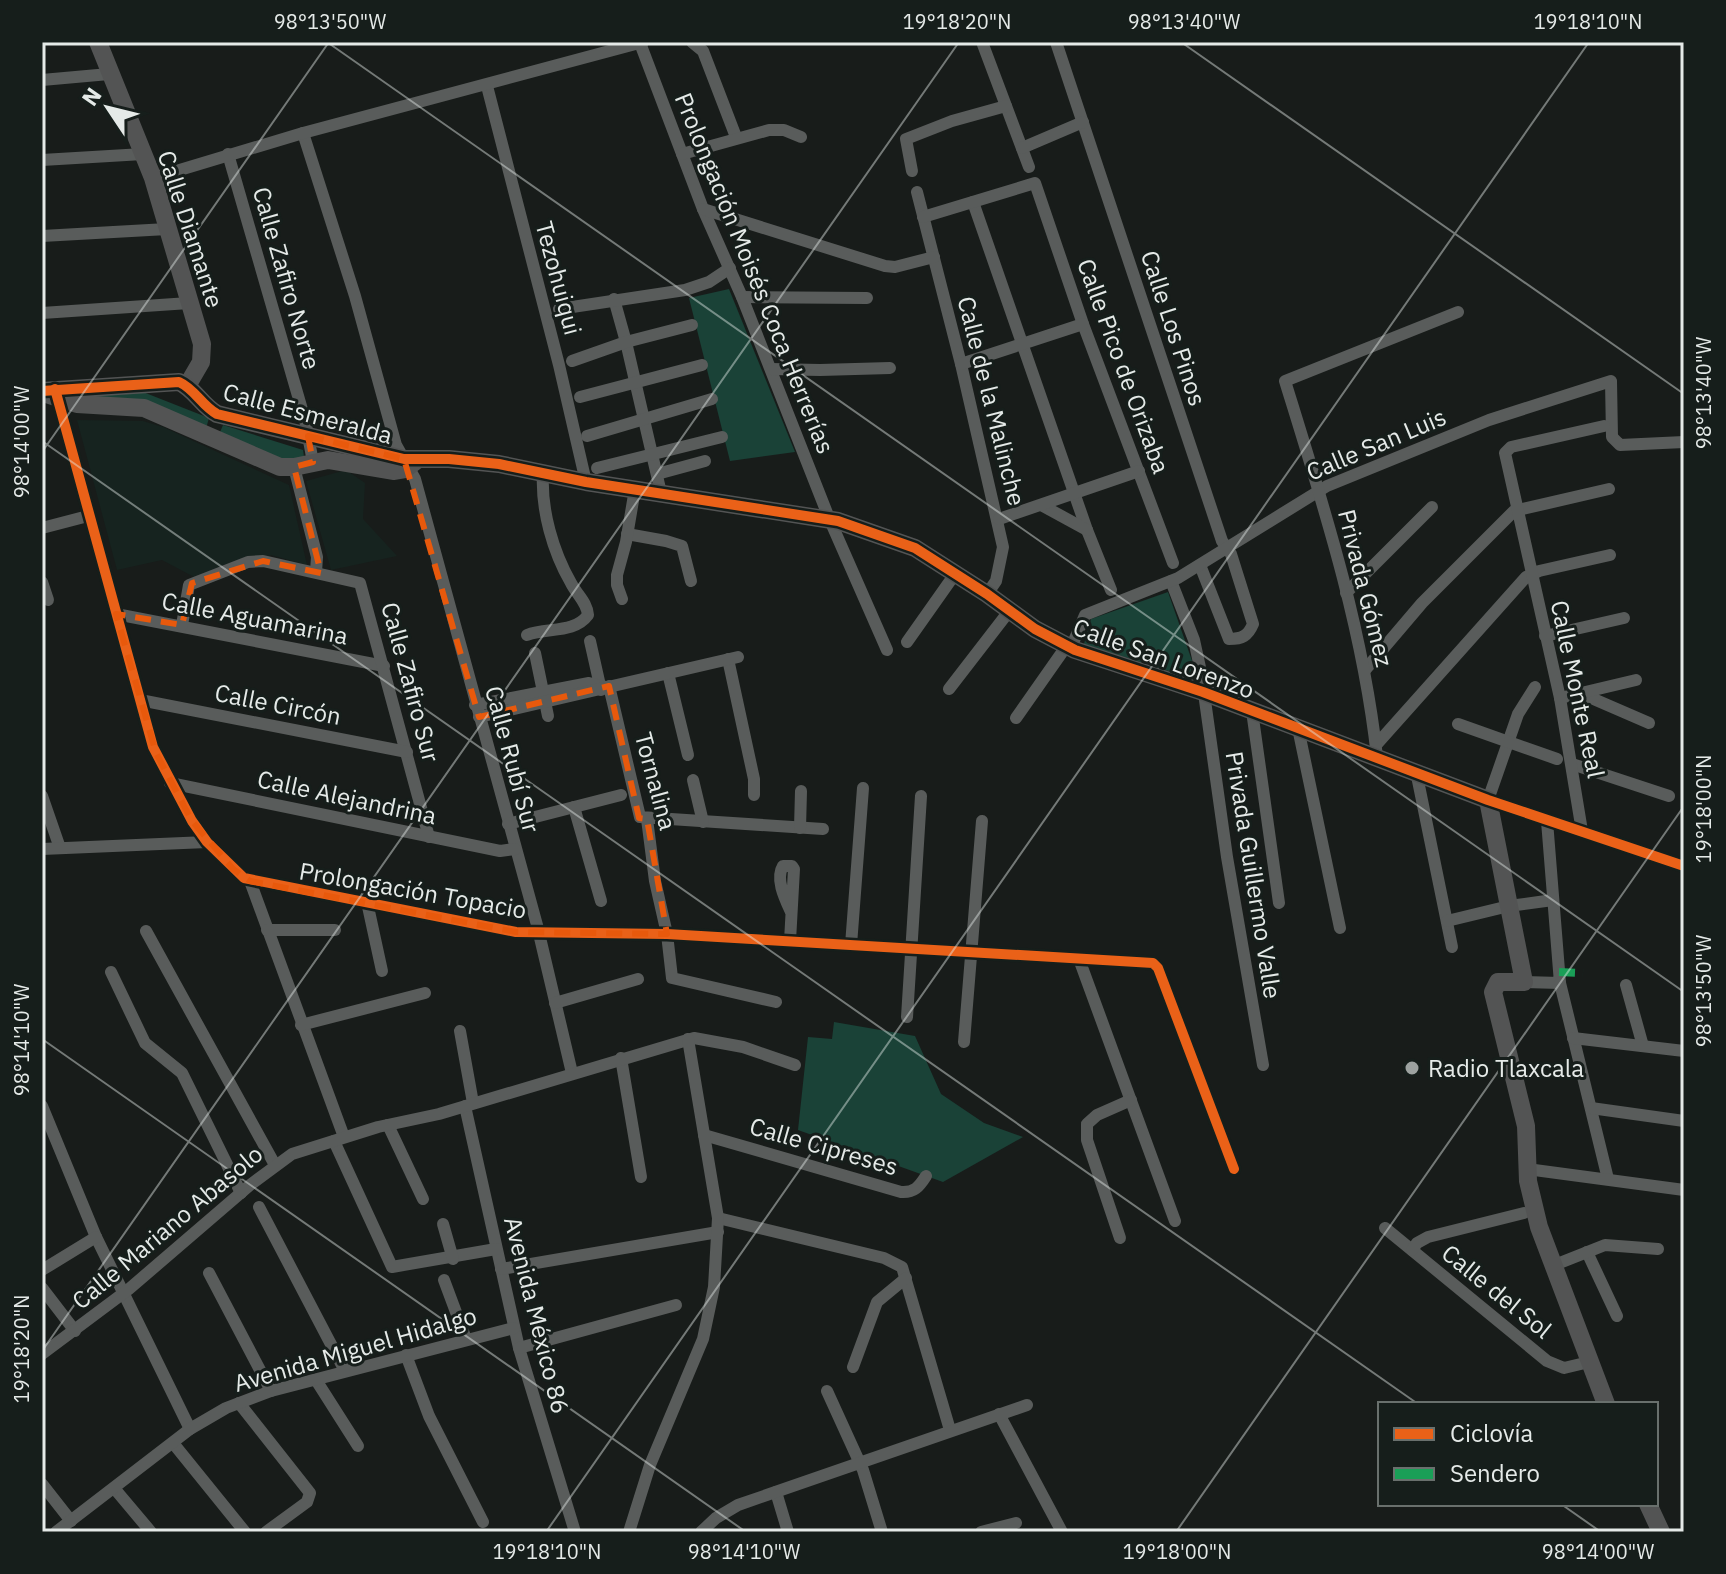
<svg xmlns="http://www.w3.org/2000/svg" width="1726" height="1574" viewBox="0 0 1726 1574" font-family="'IBM Plex Sans',sans-serif">
	<style>
		.built { fill: #16231f }
		.green { fill: #1a4237 }
		.lines { fill: none; stroke-linecap: round; stroke-linejoin: round }
		.street { stroke: #595c5b; stroke-width: 12 }
		.secondary { stroke: #535454; stroke-width: 18 }
		.quiet { stroke: #1a9f57; stroke-width: 8; stroke-dasharray: 16 8; stroke-linecap: butt }
		.cycleway-casing { stroke: #161e1b; stroke-width: 15 }
		.cycleway { stroke: #ea6118; stroke-width: 10 }
		.marked { fill: none; stroke: #e8590c; stroke-width: 6; stroke-dasharray: 16 10; stroke-linejoin: round }
		.ticks { fill: none; stroke: #e5eae8; stroke-width: 2; stroke-opacity: 0.45 }
		.poi-dot { fill: #9da2a0; stroke: #161e1b; stroke-width: 3 }
		.labels { text-anchor: middle; dominant-baseline: central; stroke-width: 6; stroke-linejoin: round; paint-order: stroke }
		.street-label { font-size: 24px; fill: #e5eae8; stroke: #161e1b }
		.poi-label { font-size: 24px; fill: #e5eae8; stroke: #161e1b; text-anchor: start }
		.neatline { fill: none; stroke: #e5eae8; stroke-width: 3 }
		.ticks-label { font-size: 20px; text-anchor: middle; fill: #e5eae8 }
	</style>
	<rect width="100%" height="100%" fill="#181c1a"/>
	<g class="built">
		<path d="M77 420 143 421 163 427 289 485 307 565 271 555 196 578 162 560 117 570Z"/>
		<path d="M346 470 365 483 363 519 397 556 331 570 306 481Z"/>
	</g>
	<g class="green">
		<path d="M729 289 795 452 730 461 689 298Z"/>
		<path d="M143 392 209 418 205 432 79 395Z"/>
		<path d="M223 425 303 450 305 463 292 466 218 437Z"/>
		<path d="M1168 592 1197 675 1175 673 1084 644 1091 619Z"/>
		<path d="M834 1022 915 1036 941 1094 984 1123 1023 1137 943 1182 798 1130 808 1037 832 1039Z"/>
	</g>
	<g class="lines">
		<g class="street">
			<path d="M692 42 703 51 736 137"/>
			<path d="M982 42 1029 167"/>
			<path d="M1056 42 1222 541 1231 554 1253 624C1248 636 1242 639 1229 639L1200 565"/>
			<path d="M640 43 703 209 742 297 829 518 887 650"/>
			<path d="M42 80 109 74"/>
			<path d="M487 86 559 365 586 482"/>
			<path d="M303 133 355 296 396 445 415 479 537 925 572 1073"/>
			<path d="M1022 148 1083 122"/>
			<path d="M228 154 305 420 313 462"/>
			<path d="M682 154 769 130H784L801 137"/>
			<path d="M42 160 143 154"/>
			<path d="M912 171 906 139 952 121 1006 106"/>
			<path d="M153 178 303 133 643 42"/>
			<path d="M917 192 961 364 1003 547 996 581 987 594"/>
			<path d="M973 202 1087 530 1111 590"/>
			<path d="M703 209 885 266 895 267 934 257"/>
			<path d="M923 217 1035 183 1083 324 1173 563"/>
			<path d="M42 236 167 229"/>
			<path d="M742 297 867 298"/>
			<path d="M614 299 626 342 661 493"/>
			<path d="M559 309 685 290 709 282 730 268"/>
			<path d="M42 313 189 303"/>
			<path d="M572 361 626 342 692 325"/>
			<path d="M961 364 1083 324"/>
			<path d="M771 369 820 370 890 368"/>
			<path d="M56 392 153 747 192 821 207 842 244 878 516 932 667 934 1153 963 1158 968 1234 1169"/>
			<path d="M580 397 702 365"/>
			<path d="M587 436 712 399"/>
			<path d="M294 467 317 557 316 572"/>
			<path d="M597 468 722 437"/>
			<path d="M657 474 705 461"/>
			<path d="M1043 506 1087 530"/>
			<path d="M999 519 1139 471"/>
			<path d="M42 528 88 516"/>
			<path d="M627 534 666 541 682 546 691 581"/>
			<path d="M1171 581 1194 640 1201 672 1227 857 1263 1065"/>
			<path d="M42 582 48 600"/>
			<path d="M1346 593 1432 507"/>
			<path d="M622 599 617 585V575L626 542 635 489"/>
			<path d="M116 614 384 666"/>
			<path d="M182 625 189 585 248 562 263 561 360 583 429 837"/>
			<path d="M527 635C547 627 574 634 588 615 587 602 577 595 571 583 553 552 541 510 543 474"/>
			<path d="M1545 636 1624 618"/>
			<path d="M590 641 601 690"/>
			<path d="M907 642 955 574"/>
			<path d="M535 653 548 716"/>
			<path d="M728 659 754 779V795"/>
			<path d="M1365 670 1422 603 1514 511 1609 489"/>
			<path d="M668 673 688 755"/>
			<path d="M609 686 640 817 823 829"/>
			<path d="M1535 687 1518 714 1488 800 1684 866"/>
			<path d="M949 689 1010 610"/>
			<path d="M1582 694 1649 723"/>
			<path d="M1560 698 1636 680"/>
			<path d="M140 700 407 752"/>
			<path d="M475 705 589 683 606 687"/>
			<path d="M1252 711 1279 903"/>
			<path d="M479 717 738 657"/>
			<path d="M1016 718 1063 651 1073 643 1085 615 1178 578 1327 486 1489 420 1611 381 1612 437 1620 445 1684 442"/>
			<path d="M1458 724 1557 759"/>
			<path d="M1298 728 1340 928"/>
			<path d="M1376 745 1526 577 1539 571 1610 555"/>
			<path d="M1377 757C1363 628 1323 504 1285 381L1458 312"/>
			<path d="M1572 764 1669 796"/>
			<path d="M1416 771 1452 947"/>
			<path d="M693 780 703 822"/>
			<path d="M170 783 500 851 515 849"/>
			<path d="M42 796 60 848"/>
			<path d="M574 807 601 901"/>
			<path d="M647 819 655 881 667 934 672 978 776 1002"/>
			<path d="M508 824 621 795"/>
			<path d="M800 828 801 791"/>
			<path d="M1582 831 1560 698 1505 453 1511 447 1604 426"/>
			<path d="M42 849 207 842"/>
			<path d="M250 881 344 1137"/>
			<path d="M367 902 382 971"/>
			<path d="M1447 921 1509 906 1553 900"/>
			<path d="M267 930H335"/>
			<path d="M146 931 275 1165"/>
			<path d="M790 941 794 869 792 866H783C775 879 785 899 791 912"/>
			<path d="M851 945 863 788"/>
			<path d="M1079 959 1175 1221"/>
			<path d="M111 972 145 1043 182 1073 241 1193"/>
			<path d="M1524 982 1560 983 1547 821"/>
			<path d="M1560 983 1608 1179"/>
			<path d="M1626 985 1643 1046"/>
			<path d="M555 1003 638 979"/>
			<path d="M907 1017 921 796"/>
			<path d="M301 1025 425 993"/>
			<path d="M460 1031 473 1103"/>
			<path d="M1573 1038 1684 1051"/>
			<path d="M964 1042 982 821"/>
			<path d="M621 1058 641 1177"/>
			<path d="M42 1106 96 1237 190 1429"/>
			<path d="M465 1106 519 1348 575 1532"/>
			<path d="M1591 1108 1684 1121"/>
			<path d="M388 1125 423 1199"/>
			<path d="M704 1135 901 1192C914 1193 919 1187 926 1176"/>
			<path d="M334 1141 392 1267 496 1249"/>
			<path d="M1527 1169 1684 1190"/>
			<path d="M259 1207 345 1371"/>
			<path d="M718 1218 884 1258 902 1267 950 1430"/>
			<path d="M443 1224 453 1259"/>
			<path d="M1385 1228 1547 1361 1564 1368 1589 1362"/>
			<path d="M1120 1238 1087 1140V1124L1097 1115 1131 1100"/>
			<path d="M1412 1250 1417 1243 1428 1237 1524 1213"/>
			<path d="M1587 1252 1617 1316"/>
			<path d="M1552 1266 1605 1245 1658 1249"/>
			<path d="M501 1269 718 1232"/>
			<path d="M42 1270 96 1237"/>
			<path d="M209 1273 271 1391"/>
			<path d="M444 1280 466 1339"/>
			<path d="M42 1288 75 1331"/>
			<path d="M519 1348 676 1305"/>
			<path d="M42 1354 129 1289 250 1185 292 1154 378 1127 439 1114 694 1038 743 1047 795 1065"/>
			<path d="M406 1355 429 1416 483 1522"/>
			<path d="M853 1367 877 1302 906 1278"/>
			<path d="M316 1380 358 1446"/>
			<path d="M827 1391 863 1470 882 1532"/>
			<path d="M239 1403 310 1493 307 1502 266 1532"/>
			<path d="M999 1414 1062 1532"/>
			<path d="M173 1443 245 1532"/>
			<path d="M42 1484 71 1521"/>
			<path d="M114 1488 151 1532"/>
			<path d="M776 1492 788 1532"/>
			<path d="M56 1532 190 1429 226 1408 271 1391 514 1328"/>
			<path d="M629 1532 650 1465 703 1339 714 1287 718 1218 688 1039"/>
			<path d="M701 1532 716 1518 738 1505 1027 1405"/>
			<path d="M981 1532 1016 1523"/>
		</g>
		<g class="secondary">
			<path d="M98 42 153 178 202 344 201 362 187 386"/>
			<path d="M42 391 179 382C195 389 202 406 217 414L404 459H449L499 464 586 482 838 521 915 548 987 594 1035 629 1075 650 1203 692 1488 800 1524 982H1498L1493 992 1526 1126 1528 1181 1539 1227 1606 1404"/>
			<path d="M43 393 77 404 144 408 280 467H294L328 460 393 471 405 469 417 460"/>
			<path d="M1648 1504 1661 1532"/>
		</g>
		<path class="quiet" d="M1559 972 1583 973"/>
		<g class="cycleway-casing">
			<g id="cycleway">
				<path d="M55 389 153 747 192 821 207 842 244 878 516 932 667 934 1153 963 1158 968 1234 1169"/>
				<path d="M42 391 179 382C195 389 202 406 217 414L404 459H449L499 464 586 482 838 521 915 548 987 594 1035 629 1075 650 1203 692 1488 800 1684 866"/>
			</g>
		</g>
		<use href="#cycleway" class="cycleway"/>
	</g>
	<path class="marked" d="M308 436 404 459 479 717 609 686 639 818 647 819 667 934 516 932 250 881 233 869 192 821 156 753 116 614 182 625 192 583 263 561 321 573 294 467 313 462Z"/>
	<path class="ticks" d="M327 42 1684 992M1181 42 1684 394M42 441 1418 1404M42 452 329 42M42 1039 746 1532M42 1351 959 42M1561 1504 1601 1532M546 1532 1589 42M1176 1532 1684 806"/>
	<circle class="poi-dot" cx="1412" cy="1068" r="8"/>
	<g class="labels">
		<g class="street-label">
			<text transform="translate(191 229) rotate(72)">Calle Diamante</text>
			<text transform="translate(755 273) rotate(68)">Prolongación Moisés Coca Herrerías</text>
			<text transform="translate(287 278) rotate(74)">Calle Zafiro Norte</text>
			<text transform="translate(559 278) rotate(75)">Tezohuiqui</text>
			<text transform="translate(1174 328) rotate(72)">Calle Los Pinos</text>
			<text transform="translate(1124 366) rotate(70)">Calle Pico de Orizaba</text>
			<text transform="translate(992 401) rotate(76)">Calle de la Malinche</text>
			<text transform="translate(308 413) rotate(15)">Calle Esmeralda</text>
			<text transform="translate(1376 444) rotate(-23)">Calle San Luis</text>
			<text transform="translate(1366 588) rotate(76)">Privada Gómez</text>
			<text transform="translate(255 618) rotate(11)">Calle Aguamarina</text>
			<text transform="translate(1164 658) rotate(20)">Calle San Lorenzo</text>
			<text transform="translate(411 682) rotate(75)">Calle Zafiro Sur</text>
			<text transform="translate(1578 689) rotate(78)">Calle Monte Real</text>
			<text transform="translate(278 704) rotate(11)">Calle Circón</text>
			<text transform="translate(513 759) rotate(75)">Calle Rubí Sur</text>
			<text transform="translate(656 781) rotate(75)">Tornalina</text>
			<text transform="translate(347 797) rotate(12)">Calle Alejandrina</text>
			<text transform="translate(1254 875) rotate(81)">Privada Guillermo Valle</text>
			<text transform="translate(413 890) rotate(10)">Prolongación Topacio</text>
			<text transform="translate(824 1146) rotate(16)">Calle Cipreses</text>
			<text transform="translate(167 1227) rotate(-40)">Calle Mariano Abasolo</text>
			<text transform="translate(1497 1291) rotate(39)">Calle del Sol</text>
			<text transform="translate(537 1315) rotate(76)">Avenida México 86</text>
			<text transform="translate(355 1349) rotate(-16)">Avenida Miguel Hidalgo</text>
		</g>
		<g class="poi-label">
			<text x="1428" y="1068">Radio Tlaxcala</text>
		</g>
	</g>
	<rect width="1726" height="1574" fill="none" stroke="#161e1b" stroke-width="88"/>
	<rect x="1378" y="1402" width="280" height="104" fill="#161e1b" stroke="#69706d" stroke-width="2"/>
	<rect x="1394" y="1428" width="40" height="12" fill="#ea6118" stroke="#69706d" stroke-width="2"/>
	<text x="1450" y="1442" font-size="24" fill="#e5eae8">Ciclovía</text>
	<rect x="1394" y="1468" width="40" height="12" fill="#1a9f57" stroke="#69706d" stroke-width="2"/>
	<text x="1450" y="1482" font-size="24" fill="#e5eae8">Sendero</text>
	<g transform="translate(108 108) rotate(305)" stroke="#161e1b" stroke-width="6" paint-order="stroke">
	<path d="M0-6L14 30L0 20L-14 30Z" fill="#e5eae8"/>
	<text y="-12" font-size="22" font-weight="bold" text-anchor="middle" fill="#e5eae8">N</text>
	</g>
	<rect x="44" y="44" width="1638" height="1486" class="neatline"/>
	<g class="ticks-label">
		<text x="330" y="29">98°13'50"W</text>
		<text x="957" y="29">19°18'20"N</text>
		<text x="1184" y="29">98°13'40"W</text>
		<text x="1588" y="29">19°18'10"N</text>
		<text transform="translate(1704 393) rotate(-90)" y="7">98°13'40"W</text>
		<text transform="translate(22 442) rotate(-90)" y="7">98°14'00"W</text>
		<text transform="translate(1704 809) rotate(-90)" y="7">19°18'00"N</text>
		<text transform="translate(1704 991) rotate(-90)" y="7">98°13'50"W</text>
		<text transform="translate(22 1040) rotate(-90)" y="7">98°14'10"W</text>
		<text transform="translate(22 1349) rotate(-90)" y="7">19°18'20"N</text>
		<text x="547" y="1559">19°18'10"N</text>
		<text x="744" y="1559">98°14'10"W</text>
		<text x="1177" y="1559">19°18'00"N</text>
		<text x="1598" y="1559">98°14'00"W</text>
	</g>
</svg>
